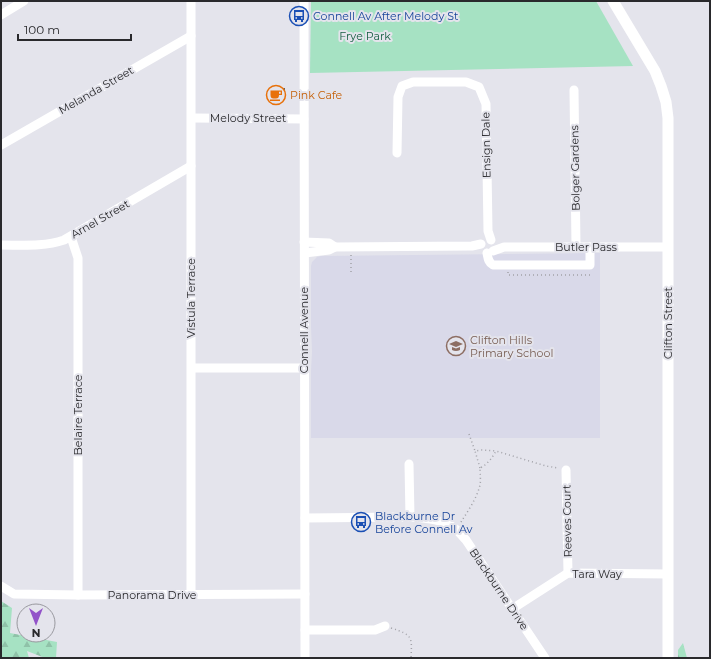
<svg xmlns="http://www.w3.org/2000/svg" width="711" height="659" viewBox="0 0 711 659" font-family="Montserrat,sans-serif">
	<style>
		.built { fill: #d9d9e9 }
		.forest { fill: url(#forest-firs) }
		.park { fill: #a6e2c3 }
		.building { fill: url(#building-cross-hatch) }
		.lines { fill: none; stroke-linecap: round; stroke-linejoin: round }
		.path { stroke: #a2a2a8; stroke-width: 1.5; stroke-dasharray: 1 3; stroke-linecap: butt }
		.minor { stroke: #fff; stroke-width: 9 }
		.major { stroke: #fff; stroke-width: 11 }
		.labels { text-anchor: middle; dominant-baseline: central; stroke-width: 4; stroke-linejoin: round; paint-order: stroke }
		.transit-label { font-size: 11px; fill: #164399; stroke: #e4e4ec; text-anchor: start }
		.park-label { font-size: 11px; fill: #135c3f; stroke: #e4e4ec }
		.street-label { font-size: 11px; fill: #29292c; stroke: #e4e4ec }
		.food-label { font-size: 11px; fill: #c56008; stroke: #e4e4ec; text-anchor: start }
		.education-label { font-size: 11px; fill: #785e54; stroke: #e4e4ec; text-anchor: start }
	</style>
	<defs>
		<pattern id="forest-firs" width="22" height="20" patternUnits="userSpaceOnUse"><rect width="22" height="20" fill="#a6e2c3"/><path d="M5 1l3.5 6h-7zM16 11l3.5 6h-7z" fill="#8fc2a8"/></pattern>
		<pattern id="building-cross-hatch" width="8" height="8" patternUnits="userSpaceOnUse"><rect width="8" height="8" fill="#6a635e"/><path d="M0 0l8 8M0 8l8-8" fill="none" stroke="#7f7a76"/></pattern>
	</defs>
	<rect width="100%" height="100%" fill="#e4e4ec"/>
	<path class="built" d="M600 253V438H311V370L312 352 311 327V266L312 262 317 257 321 256Z"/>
	<g class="forest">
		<path d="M1 601 12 608 10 633 57 642 56 658H45L27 651 29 658H1Z"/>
		<path d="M683 643 687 658H678V650Z"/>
	</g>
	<path class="park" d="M311 1H596L633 66 310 73Z"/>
	<path class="building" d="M272 86H275V88H285V100H272V98H267V91H272Z"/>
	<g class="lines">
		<g class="path">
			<path d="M351 255V273"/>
			<path d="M508 272V275H591"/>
			<path d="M469 434 475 451"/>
			<path d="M480 468 475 451 482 450 496 451"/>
			<path d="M461 522C468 511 477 498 480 485 481 480 480 474 480 468 487 465 492 458 496 451L546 466 558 468"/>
			<path d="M391 628C413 635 412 637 411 658"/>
		</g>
		<g class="minor">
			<path d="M191 1V595"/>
			<path d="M304 1 305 658"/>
			<path d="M1 15 24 1"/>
			<path d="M574 90 576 246"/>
			<path d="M192 118 304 119"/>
			<path d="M1 145 191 36"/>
			<path d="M397 153 398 97 402 86 413 82H466L479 87 486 104 488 231 491 240"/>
			<path d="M71 237 78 258V595"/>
			<path d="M304 242 329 243 335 247"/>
			<path d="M1 245C22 245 44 247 64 240L191 166"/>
			<path d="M493 251 504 247H668"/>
			<path d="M305 253 329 250 335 247 472 246 481 244"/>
			<path d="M487 253C488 258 488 262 493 265H590V247"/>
			<path d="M192 368H304"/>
			<path d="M409 464 410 517"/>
			<path d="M566 470 568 573"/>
			<path d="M305 518 410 517C426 518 444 519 457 530 460 533 463 537 466 540L545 658"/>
			<path d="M1 586 14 594 78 595 305 594"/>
			<path d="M512 609 568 573 668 574"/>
			<path d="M305 630H375L385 626"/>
		</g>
		<path class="major" d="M613 1 655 71 661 86 666 102 668 118V658"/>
	</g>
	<defs>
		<g id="bus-ring" transform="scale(1)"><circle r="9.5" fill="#e4e4ec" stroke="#1a4fb4" stroke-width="1.5"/><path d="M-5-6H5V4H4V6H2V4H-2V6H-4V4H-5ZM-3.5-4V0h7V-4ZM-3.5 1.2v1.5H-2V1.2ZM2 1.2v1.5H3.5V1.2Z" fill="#1a4fb4"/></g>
		<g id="cafe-ring" transform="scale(1)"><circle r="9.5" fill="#e4e4ec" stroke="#e8710a" stroke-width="1.5"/><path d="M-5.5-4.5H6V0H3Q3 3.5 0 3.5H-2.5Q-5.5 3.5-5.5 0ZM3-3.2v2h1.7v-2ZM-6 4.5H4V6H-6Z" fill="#e8710a"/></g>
		<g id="school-ring" transform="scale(1)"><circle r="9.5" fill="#e4e4ec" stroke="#8d6e63" stroke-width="1.5"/><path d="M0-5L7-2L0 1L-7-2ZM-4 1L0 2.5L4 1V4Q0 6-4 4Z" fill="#8d6e63"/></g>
	</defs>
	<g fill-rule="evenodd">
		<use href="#bus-ring" x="299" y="16"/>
		<use href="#cafe-ring" x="276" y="95"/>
		<use href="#school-ring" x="456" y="346"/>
		<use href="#bus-ring" x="361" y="522"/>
	</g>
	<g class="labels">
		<g class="transit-label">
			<text x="313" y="16">Connell Av After Melody St</text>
			<text x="375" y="516">Blackburne Dr<tspan x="375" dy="13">Before Connell Av</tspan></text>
		</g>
		<g class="park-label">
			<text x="365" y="36">Frye Park</text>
		</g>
		<g class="street-label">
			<text transform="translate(96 90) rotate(-30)">Melanda Street</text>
			<text x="248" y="118">Melody Street</text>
			<text transform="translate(486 145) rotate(-91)">Ensign Dale</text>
			<text transform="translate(575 168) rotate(-91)">Bolger Gardens</text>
			<text transform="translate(100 219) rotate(-30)">Arnel Street</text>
			<text x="586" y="247">Butler Pass</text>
			<text transform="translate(191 298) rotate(-90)">Vistula Terrace</text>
			<text transform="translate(668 323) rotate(-90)">Clifton Street</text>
			<text transform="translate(304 330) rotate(-90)">Connell Avenue</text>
			<text transform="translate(78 415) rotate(-90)">Belaire Terrace</text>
			<text transform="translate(567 521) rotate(-91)">Reeves Court</text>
			<text x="597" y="574">Tara Way</text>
			<text transform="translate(499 589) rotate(56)">Blackburne Drive</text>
			<text x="152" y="595">Panorama Drive</text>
		</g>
		<g class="food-label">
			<text x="290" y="95">Pink Cafe</text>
		</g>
		<g class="education-label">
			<text x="470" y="340">Clifton Hills<tspan x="470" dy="13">Primary School</tspan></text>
		</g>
	</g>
	<rect width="711" height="659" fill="none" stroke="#29292c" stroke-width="4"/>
	<g transform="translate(36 623) rotate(180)"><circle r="19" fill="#e4e4ec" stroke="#99999f"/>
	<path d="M0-3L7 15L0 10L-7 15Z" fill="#9253c9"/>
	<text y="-6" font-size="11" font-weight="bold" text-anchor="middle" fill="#29292c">N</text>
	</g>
	<path d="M18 34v6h113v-6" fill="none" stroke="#29292c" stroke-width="2"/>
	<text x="24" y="34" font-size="12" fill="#29292c" stroke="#e4e4ec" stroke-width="3" paint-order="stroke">100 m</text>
</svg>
